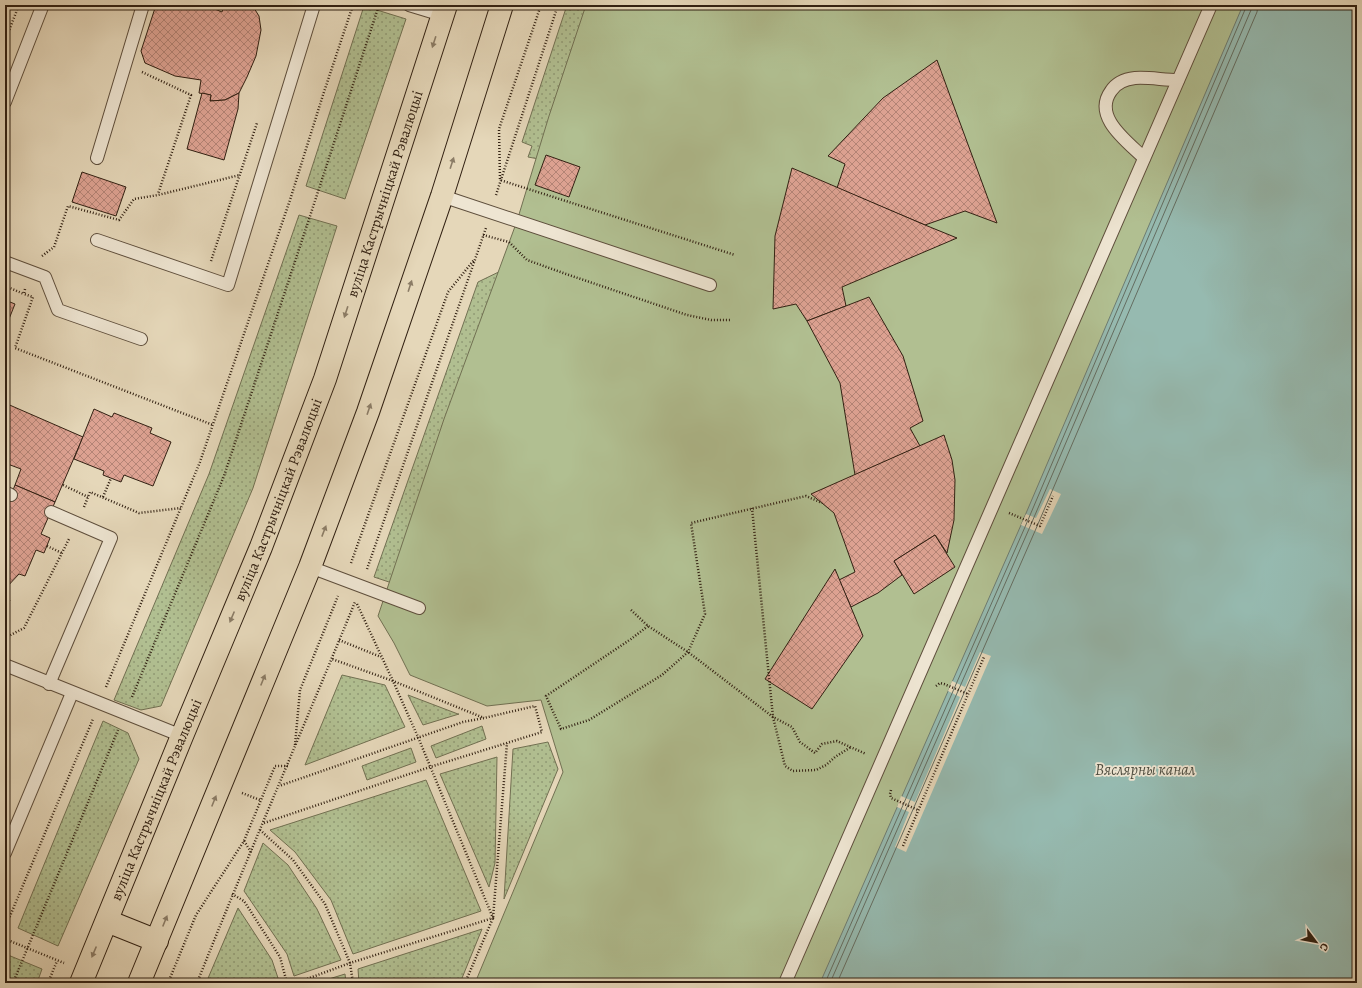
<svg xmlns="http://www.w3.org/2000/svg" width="1362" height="988" viewBox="0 0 1362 988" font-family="Alegreya,serif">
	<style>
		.grass { fill: url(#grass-dots); stroke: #717052 }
		.pitch { fill: #b1bf91; stroke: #717052 }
		.water { fill: #96bab0; stroke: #6e7c71 }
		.pier { fill: #e5d7b9 }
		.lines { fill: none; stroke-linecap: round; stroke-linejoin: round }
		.shore { stroke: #646d61; stroke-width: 1 }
		.building { fill: url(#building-cross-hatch); stroke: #312012 }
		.lane-casing { stroke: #5e4e3c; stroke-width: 14 }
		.highway-casing { stroke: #312012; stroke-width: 24 }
		.path { stroke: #312012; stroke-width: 2.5; stroke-dasharray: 1 2; stroke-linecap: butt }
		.lane { stroke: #eee5d2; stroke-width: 12 }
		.highway { stroke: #e5d7b9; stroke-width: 22 }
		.oneway { fill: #8b7c66 }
		.labels { text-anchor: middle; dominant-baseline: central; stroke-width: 3.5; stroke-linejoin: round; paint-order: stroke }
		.street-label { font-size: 15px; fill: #312012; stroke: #eee5d2 }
		.water-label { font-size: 16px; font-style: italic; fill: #4f4e41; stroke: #eee5d2 }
	</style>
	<defs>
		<pattern id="grass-dots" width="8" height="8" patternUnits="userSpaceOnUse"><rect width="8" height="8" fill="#b1bf91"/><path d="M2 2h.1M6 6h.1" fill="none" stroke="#919b75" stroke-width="1.8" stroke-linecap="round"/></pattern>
		<pattern id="building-cross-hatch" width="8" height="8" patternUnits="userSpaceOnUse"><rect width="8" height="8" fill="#dda292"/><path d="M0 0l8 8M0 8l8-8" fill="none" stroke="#b48476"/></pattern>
	</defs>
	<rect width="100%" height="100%" fill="#e5d7b9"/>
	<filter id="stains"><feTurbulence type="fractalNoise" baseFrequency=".005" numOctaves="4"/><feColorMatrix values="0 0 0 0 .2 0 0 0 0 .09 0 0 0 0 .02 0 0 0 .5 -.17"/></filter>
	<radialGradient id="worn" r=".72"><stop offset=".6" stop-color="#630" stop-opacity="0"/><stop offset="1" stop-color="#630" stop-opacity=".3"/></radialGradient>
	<g class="grass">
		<path d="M567 5H588L544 160 528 157 532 146 522 142Z"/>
		<path d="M364 6 406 19 345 199 306 186Z"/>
		<path d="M299 215 337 226 253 488 161 706 141 710 114 700 209 474Z"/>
		<path d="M509 267 398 585 374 577 478 282Z"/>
		<path d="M342 675 385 685 405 727 305 765Z"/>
		<path d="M408 695 458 714H459L423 725Z"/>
		<path d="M103 721 128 733 139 759 58 946 18 928Z"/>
		<path d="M482 726 486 739 436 758 431 746Z"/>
		<path d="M548 742 558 769 504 899 513 749Z"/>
		<path d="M411 748 416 762 367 780 362 766Z"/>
		<path d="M497 757 495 863 489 887 440 774Z"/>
		<path d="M426 780 481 911 353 954 331 900 295 852 270 830Z"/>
		<path d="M263 843 288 865 317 909 341 960 294 976 287 954 244 891Z"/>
		<path d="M238 908 272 960 279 981 273 983H206Z"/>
		<path d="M482 929 460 983H359L358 969Z"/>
		<path d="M8 955 42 969 37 983H5V962Z"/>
		<path d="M345 974 346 983H316Z"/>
	</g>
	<path class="pitch" d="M586 5H1357V983H475L563 772 541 700 487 706 410 675 394 643 378 616 444 419 517 221 549 116Z"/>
	<path class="water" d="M1243 5H1357V983H820L1021 525Z"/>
	<g class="pier">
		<path d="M1050 489 1061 494 1042 534 1021 525 1026 514 1036 518Z"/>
		<path d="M980 652 991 656 906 852 895 847 909 812 897 807 901 796 915 802 960 697 948 691 952 681 965 687Z"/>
	</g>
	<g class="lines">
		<g class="shore">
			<path d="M825 983 1025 527 1247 5"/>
			<path d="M830 983 1029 529 1251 10 1252 5"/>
			<path d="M837 983 1035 531 1257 12 1258 5"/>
		</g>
	</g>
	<g class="building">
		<path d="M156 5H205L222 12 224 5H252L259 16 261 30 256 56 247 77 239 93 225 100 210 101 211 95 199 93 201 80 175 76 145 63 141 51Z"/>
		<path d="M937 60 949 93 997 223 965 211 925 225 837 188 845 164 828 156 883 98Z"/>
		<path d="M202 93 211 95 210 101 225 100 239 93 238 109 224 160 187 149Z"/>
		<path d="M546 155 580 167 569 197 535 185Z"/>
		<path d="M792 168 925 225 957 238 842 287 846 306 807 321 796 304 773 309 775 236Z"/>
		<path d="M82 172 126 187 116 216 72 202Z"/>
		<path d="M869 297 903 356 923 421 910 428 920 446 855 475 840 383 807 321Z"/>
		<path d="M5 300 15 304 5 329Z"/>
		<path d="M5 403 83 437 55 502 15 485 21 469 5 463Z"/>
		<path d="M94 409 112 417 114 413 152 428 150 433 171 442 153 486 124 475 121 482 103 475 104 471 74 459Z"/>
		<path d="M944 435 952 460 955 480 954 520 947 553 935 535 894 561 902 575 878 593 851 607 839 580 855 572 834 513 811 494Z"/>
		<path d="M15 485 55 502 41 534 50 538 44 553 36 550 25 576 19 574 5 589V502L8 503Z"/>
		<path d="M935 535 955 567 914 594 894 561Z"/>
		<path d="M835 569 863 636 812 709 765 679Z"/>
		<path d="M5 591 10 601 5 604Z"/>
	</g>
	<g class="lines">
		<g class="lane-casing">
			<g id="lane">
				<path d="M409 5 442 15"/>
				<path d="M5 102 42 7 41 5"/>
				<path d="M97 158 143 5"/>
				<path d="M1144 158C1128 142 1092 117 1111 91 1116 83 1126 79 1135 78 1149 77 1164 80 1178 80"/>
				<path d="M442 196 710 285"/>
				<path d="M97 240 228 285 314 5"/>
				<path d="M5 262 45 277 58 310 141 339"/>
				<path d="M5 492 11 495"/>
				<path d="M310 567 419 608"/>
				<path d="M5 665 182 736"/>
				<path d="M49 684 111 538 51 512"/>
				<path d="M5 853 72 693"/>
				<path d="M785 983 1211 5"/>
			</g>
		</g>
		<g class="highway-casing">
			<g id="highway">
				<path d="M107 921 157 941"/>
				<path id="s1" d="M81 983 182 736 261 547 325 379 446 5"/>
				<path d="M139 983 310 567 368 412 442 196 502 5"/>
			</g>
		</g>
		<g class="path">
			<path d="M541 5 499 129 500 180 735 255"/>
			<path d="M5 41 17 10"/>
			<path d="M142 72 191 95 158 194"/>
			<path d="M496 195 558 5"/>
			<path d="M483 235 509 242 527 260 566 274 687 315 711 320H731"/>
			<path d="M42 256 54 247 68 206 119 220 134 199 158 195 240 175"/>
			<path d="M211 261 257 123"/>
			<path d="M5 286 24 294"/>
			<path d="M25 289 24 294 33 297 15 348 213 425"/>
			<path d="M63 485 88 497"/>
			<path d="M103 497 111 478"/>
			<path d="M84 507 90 492 139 513 181 508"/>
			<path d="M752 508 773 717 785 766 793 771 816 770 826 765 835 757 851 747"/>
			<path d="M1009 513 1040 526 1053 496"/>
			<path d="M47 546 62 553"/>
			<path d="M351 563 448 292 474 260"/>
			<path d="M367 569 486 228"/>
			<path d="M357 604 393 681 484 718"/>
			<path d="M631 610 648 626 688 652 773 717 792 727 800 742 815 753 822 744 837 741 866 754"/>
			<path d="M648 626 631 639 546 696 561 729 589 720 662 675 688 652 705 614 691 523 806 496 822 503"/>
			<path d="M5 638 24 628 69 539"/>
			<path d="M339 640 381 657"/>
			<path d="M936 686 940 683 944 684 968 694"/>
			<path d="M106 687 200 462 290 200 323 95 353 5"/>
			<path d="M132 697 224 476 313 207 379 5"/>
			<path d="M295 745 300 690 338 596"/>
			<path d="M891 790 890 794 891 798 918 810"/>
			<path d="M242 793 260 800"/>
			<path d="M264 823 430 767 542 732 535 706 484 718 463 722 279 786"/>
			<path d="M260 830 293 860 325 904 350 963 353 983"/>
			<path d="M244 841 251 852"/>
			<path d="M903 846 984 657"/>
			<path d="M232 894 244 901 280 957 287 983"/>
			<path d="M5 928 93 719"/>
			<path d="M5 939 64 963"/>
			<path d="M13 983 118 730"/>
			<path d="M48 983 57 961"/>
			<path d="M168 983 196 915 244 841 275 766H288"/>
			<path d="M197 983C248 855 303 729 355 602"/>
			<path d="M296 983 350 963 493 918 418 737 393 681 332 659"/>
			<path d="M465 983 493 918 507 743"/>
		</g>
		<use href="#lane" class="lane"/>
		<use href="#highway" class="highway"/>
	</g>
	<defs><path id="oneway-solid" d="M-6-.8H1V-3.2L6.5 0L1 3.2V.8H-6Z"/></defs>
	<g class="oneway">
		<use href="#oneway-solid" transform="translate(434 42) rotate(108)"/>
		<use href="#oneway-solid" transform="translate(452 163) rotate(-72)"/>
		<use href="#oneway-solid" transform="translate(410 286) rotate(-72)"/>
		<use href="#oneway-solid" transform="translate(346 312) rotate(108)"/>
		<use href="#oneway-solid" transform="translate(369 409) rotate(-71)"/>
		<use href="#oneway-solid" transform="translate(324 531) rotate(-69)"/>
		<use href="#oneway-solid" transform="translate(232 617) rotate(113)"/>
		<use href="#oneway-solid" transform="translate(263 680) rotate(-68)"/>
		<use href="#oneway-solid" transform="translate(214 801) rotate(-68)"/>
		<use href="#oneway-solid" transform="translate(165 921) rotate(-68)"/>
		<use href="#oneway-solid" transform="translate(94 952) rotate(113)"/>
	</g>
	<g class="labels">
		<g class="street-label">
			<text stroke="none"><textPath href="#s1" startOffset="846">вуліца Кастрычніцкай Рэвалюцыі</textPath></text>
			<text stroke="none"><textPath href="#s1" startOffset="522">вуліца Кастрычніцкай Рэвалюцыі</textPath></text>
			<text stroke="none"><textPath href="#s1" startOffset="198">вуліца Кастрычніцкай Рэвалюцыі</textPath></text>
		</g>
		<g class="water-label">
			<text x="1145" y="770">Вяслярны канал</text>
		</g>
	</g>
	<rect width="1362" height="988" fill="none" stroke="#e5d7b9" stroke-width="20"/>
	<rect x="6" y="6" width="1350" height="976" fill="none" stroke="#312012" stroke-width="2"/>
	<rect x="10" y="10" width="1342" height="968" fill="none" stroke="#312012"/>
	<g transform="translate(1316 942) rotate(122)" stroke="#eee5d2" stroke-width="3" paint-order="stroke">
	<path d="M0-3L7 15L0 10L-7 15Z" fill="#312012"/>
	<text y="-6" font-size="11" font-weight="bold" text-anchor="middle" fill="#312012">С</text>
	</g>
	<rect width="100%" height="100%" filter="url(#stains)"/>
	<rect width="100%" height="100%" fill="url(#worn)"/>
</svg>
